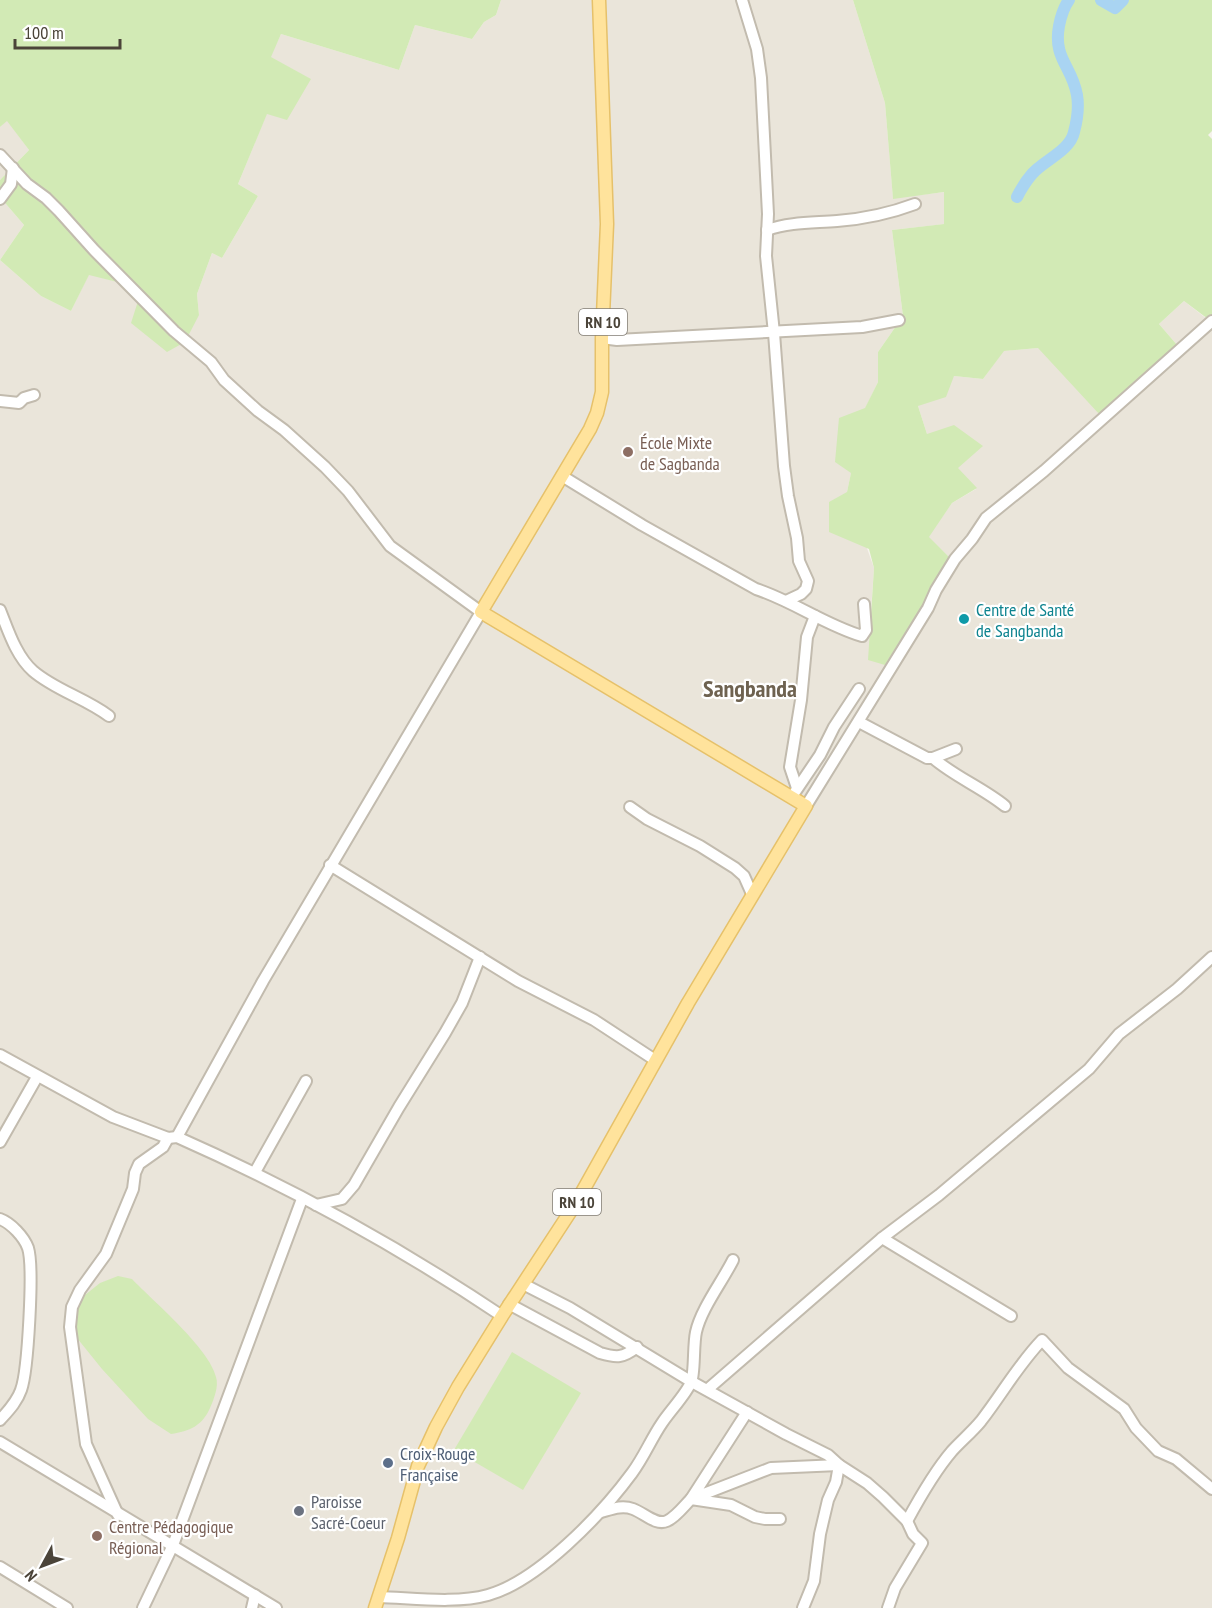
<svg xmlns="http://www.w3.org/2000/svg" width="1212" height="1608" viewBox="0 0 1212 1608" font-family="'PT Sans Narrow',sans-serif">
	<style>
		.residential { fill: #eae5da }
		.green { fill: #d2eab5 }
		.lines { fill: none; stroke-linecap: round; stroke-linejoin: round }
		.river { stroke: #a9d4f2; stroke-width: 12 }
		.minor-casing { stroke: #c2bbae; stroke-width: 14 }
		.major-casing { stroke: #e6c16a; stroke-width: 15 }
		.minor { stroke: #fff; stroke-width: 10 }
		.major { stroke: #ffe39c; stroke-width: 12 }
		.education-dot { fill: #8d6e63; stroke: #fff; stroke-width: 2 }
		.culture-dot { fill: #0f9aa8; stroke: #fff; stroke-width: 2 }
		.service-dot { fill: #5c6f8a; stroke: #fff; stroke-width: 2 }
		.worship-dot { fill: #6b7280; stroke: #fff; stroke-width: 2 }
		.labels { text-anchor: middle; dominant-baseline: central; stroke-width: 4.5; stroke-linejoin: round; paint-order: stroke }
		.shield { fill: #fff; stroke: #817c74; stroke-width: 1.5 }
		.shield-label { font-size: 16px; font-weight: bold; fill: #4b4439 }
		.education-label { font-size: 18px; fill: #785e54; stroke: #fff; text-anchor: start }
		.culture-label { font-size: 18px; fill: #0d838f; stroke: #fff; text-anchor: start }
		.service-label { font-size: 18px; fill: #4e5e75; stroke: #fff; text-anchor: start }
		.worship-label { font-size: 18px; fill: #5b616d; stroke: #fff; text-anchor: start }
		.district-label { font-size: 24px; font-weight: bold; fill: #6e6250; stroke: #fff }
	</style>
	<rect width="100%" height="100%" fill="#f6f3ec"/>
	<g class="residential">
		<path d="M501 0H853L885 103 893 198 945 192V224L892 230 903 316 878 352V382L865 409 847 492 874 568 870 624 885 664 951 559 928 537 952 503 976 489 927 434 918 406 954 376 983 379 1003 351 1038 348 1178 346 1159 324 1184 301 1207 319 1212 315V1608H0V197L24 225 0 260 41 296 71 311 89 274 121 283 199 315 197 294 212 253 222 258 258 196 238 184 267 113 310 79 270 57 281 34 399 70 415 25 472 39 484 22 496 15Z"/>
		<path d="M7 120 29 150 0 180V127Z"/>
	</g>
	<g class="green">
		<path d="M0 0H501L496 15 484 22 472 39 415 25 399 70 281 34 271 57 311 79 287 120 267 114 238 184 258 196 222 258 212 253 197 294 199 315 185 342 167 352 131 323 139 298 121 283 89 275 71 311 41 296 0 260 24 225 0 197V180L29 150 7 121 0 127Z"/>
		<path d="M853 0H1212V131L1208 135 1212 139V315L1208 319 1184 301 1159 324 1178 346 1100 415 1038 348 1004 351 983 379 954 376 946 397 918 406 927 434 954 425 983 446 958 468 977 488 952 503 929 537 951 559 885 665 868 660 874 568 869 549 829 532V502L847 492 851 473 835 462 839 418 865 408 878 382V352L903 316 892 230 944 224V192L893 199 885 103Z"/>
		<path d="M118 1276 132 1279C153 1301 210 1349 216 1377 219 1386 214 1399 210 1408 202 1426 190 1431 171 1434L148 1419 102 1369 77 1338 74 1312 80 1299 100 1283Z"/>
		<path d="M512 1352 581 1393 523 1490 454 1450Z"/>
	</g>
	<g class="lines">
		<g class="river">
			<path d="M1101 0 1115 8 1123 0"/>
			<path d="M1017 197C1021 189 1026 181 1032 174 1044 160 1070 151 1074 132 1077 121 1079 107 1077 95 1072 66 1053 59 1059 26 1061 16 1063 8 1069 0"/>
		</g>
		<g class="minor-casing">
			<g id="minor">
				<path d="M742 0 757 49 761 78 768 214 766 256 774 333 784 466 788 496 797 538 799 561 808 581 806 589 801 594 786 601"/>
				<path d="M0 155 27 184 46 198 59 211 94 250 174 331 211 362 224 380 258 411 284 430 325 467 348 491 390 546 481 612 263 981 177 1137"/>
				<path d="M0 199 11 184 13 168"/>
				<path d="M767 230C790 222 813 223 837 221 863 219 891 213 915 204"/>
				<path d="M602 338 617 340 862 327 899 320"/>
				<path d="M0 401 19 403 24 398 34 395"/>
				<path d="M562 476 642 525 756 589C793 601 825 625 862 636L866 630 864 604"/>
				<path d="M0 610C8 630 16 656 33 671 55 690 85 698 109 716"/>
				<path d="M859 722 927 758H933L956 749"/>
				<path d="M933 758C955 777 983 788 1005 806"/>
				<path d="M797 788 790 767 801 700 807 637 815 616"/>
				<path d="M795 792 820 755 834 727 859 689"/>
				<path d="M806 806 928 608 936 590 955 559 972 539 986 518 1044 471 1212 321"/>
				<path d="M630 807 647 819 700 846 735 868 744 876 752 894"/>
				<path d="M330 865 518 981 594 1020 655 1060"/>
				<path d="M0 1055 113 1117 168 1138 177 1137C290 1187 399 1247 502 1316"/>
				<path d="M0 1142 37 1077"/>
				<path d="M255 1172 306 1081"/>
				<path d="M316 1205 342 1199 354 1185 399 1107 445 1033 462 1003 480 957"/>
				<path d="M0 1219C11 1223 24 1237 28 1248 34 1267 28 1371 21 1390 17 1402 8 1411 0 1420"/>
				<path d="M882 1238 1011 1316"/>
				<path d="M523 1284 570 1308 692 1382 786 1434 828 1455 839 1465 836 1482 828 1500 820 1534 814 1581 803 1608"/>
				<path d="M509 1304 600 1353C617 1358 623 1358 637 1347"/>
				<path d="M708 1389 882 1238 939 1195 1089 1069 1119 1034 1177 989 1212 957"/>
				<path d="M747 1412 691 1499 771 1468 839 1465 867 1483 883 1497 907 1521 913 1534 922 1543 895 1588 888 1608"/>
				<path d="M0 1442 276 1608"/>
				<path d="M601 1512C612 1509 622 1505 633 1509 644 1513 656 1526 667 1521 676 1517 684 1506 691 1499L731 1505 755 1517 765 1519H780"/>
				<path d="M118 1515 86 1444 70 1327 72 1307 80 1290 106 1254 133 1189 135 1173 139 1164 163 1147 168 1138"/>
				<path d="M907 1521C920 1497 934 1472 952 1451 961 1441 972 1432 981 1421 1002 1394 1018 1365 1042 1340L1068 1368 1124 1409 1136 1428 1158 1451 1176 1459 1212 1489"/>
				<path d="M0 1567 67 1608"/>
				<path d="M379 1597C413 1598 456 1604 488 1595 538 1581 601 1515 632 1473 644 1457 651 1439 662 1423 670 1411 687 1393 691 1382 695 1374 693 1345 696 1332 701 1309 722 1282 733 1260"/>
				<path d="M143 1608 173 1545 302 1199"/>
				<path d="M252 1608 255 1595"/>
			</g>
		</g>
		<g class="major-casing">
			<path id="major" d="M375 1608 398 1538 418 1466 436 1427 458 1387 502 1316 576 1203 688 1003 806 806 481 612 590 429 597 413 602 392V338L607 224 599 0"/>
		</g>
		<use href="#minor" class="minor"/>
		<use href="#major" class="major"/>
	</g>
	<g class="education-dot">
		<circle cx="628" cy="452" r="6"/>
		<circle cx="97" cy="1536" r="6"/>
	</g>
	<circle class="culture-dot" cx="964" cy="619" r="6"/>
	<circle class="service-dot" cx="388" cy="1463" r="6"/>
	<circle class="worship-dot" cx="299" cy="1511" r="6"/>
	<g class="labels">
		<g class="shield">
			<rect x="579" y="309" width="48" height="26" rx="4.5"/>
			<rect x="553" y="1189" width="48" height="26" rx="4.5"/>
		</g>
		<g class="shield-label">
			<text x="603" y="322">RN 10</text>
			<text x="577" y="1202">RN 10</text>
		</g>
		<g class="education-label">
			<text x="640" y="442">École Mixte<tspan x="640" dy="21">de Sagbanda</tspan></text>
			<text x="109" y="1526">Centre Pédagogique<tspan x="109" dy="21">Régional</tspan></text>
		</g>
		<g class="culture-label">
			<text x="976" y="609">Centre de Santé<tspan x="976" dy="21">de Sangbanda</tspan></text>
		</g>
		<g class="service-label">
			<text x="400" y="1453">Croix-Rouge<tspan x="400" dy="21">Française</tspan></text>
		</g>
		<g class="worship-label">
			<text x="311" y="1501">Paroisse<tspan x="311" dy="21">Sacré-Coeur</tspan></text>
		</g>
		<g class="district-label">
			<text x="750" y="688">Sangbanda</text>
		</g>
	</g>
	<g transform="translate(42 1566) rotate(229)" stroke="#ffffff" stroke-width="4.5" paint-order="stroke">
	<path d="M0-4.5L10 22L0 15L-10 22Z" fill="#4b4439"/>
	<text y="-9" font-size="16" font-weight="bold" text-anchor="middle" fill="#4b4439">N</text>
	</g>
	<path d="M15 39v9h105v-9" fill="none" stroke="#4b4439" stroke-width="3"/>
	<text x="24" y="39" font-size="18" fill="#4b4439" stroke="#ffffff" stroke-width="4.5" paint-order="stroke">100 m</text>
</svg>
